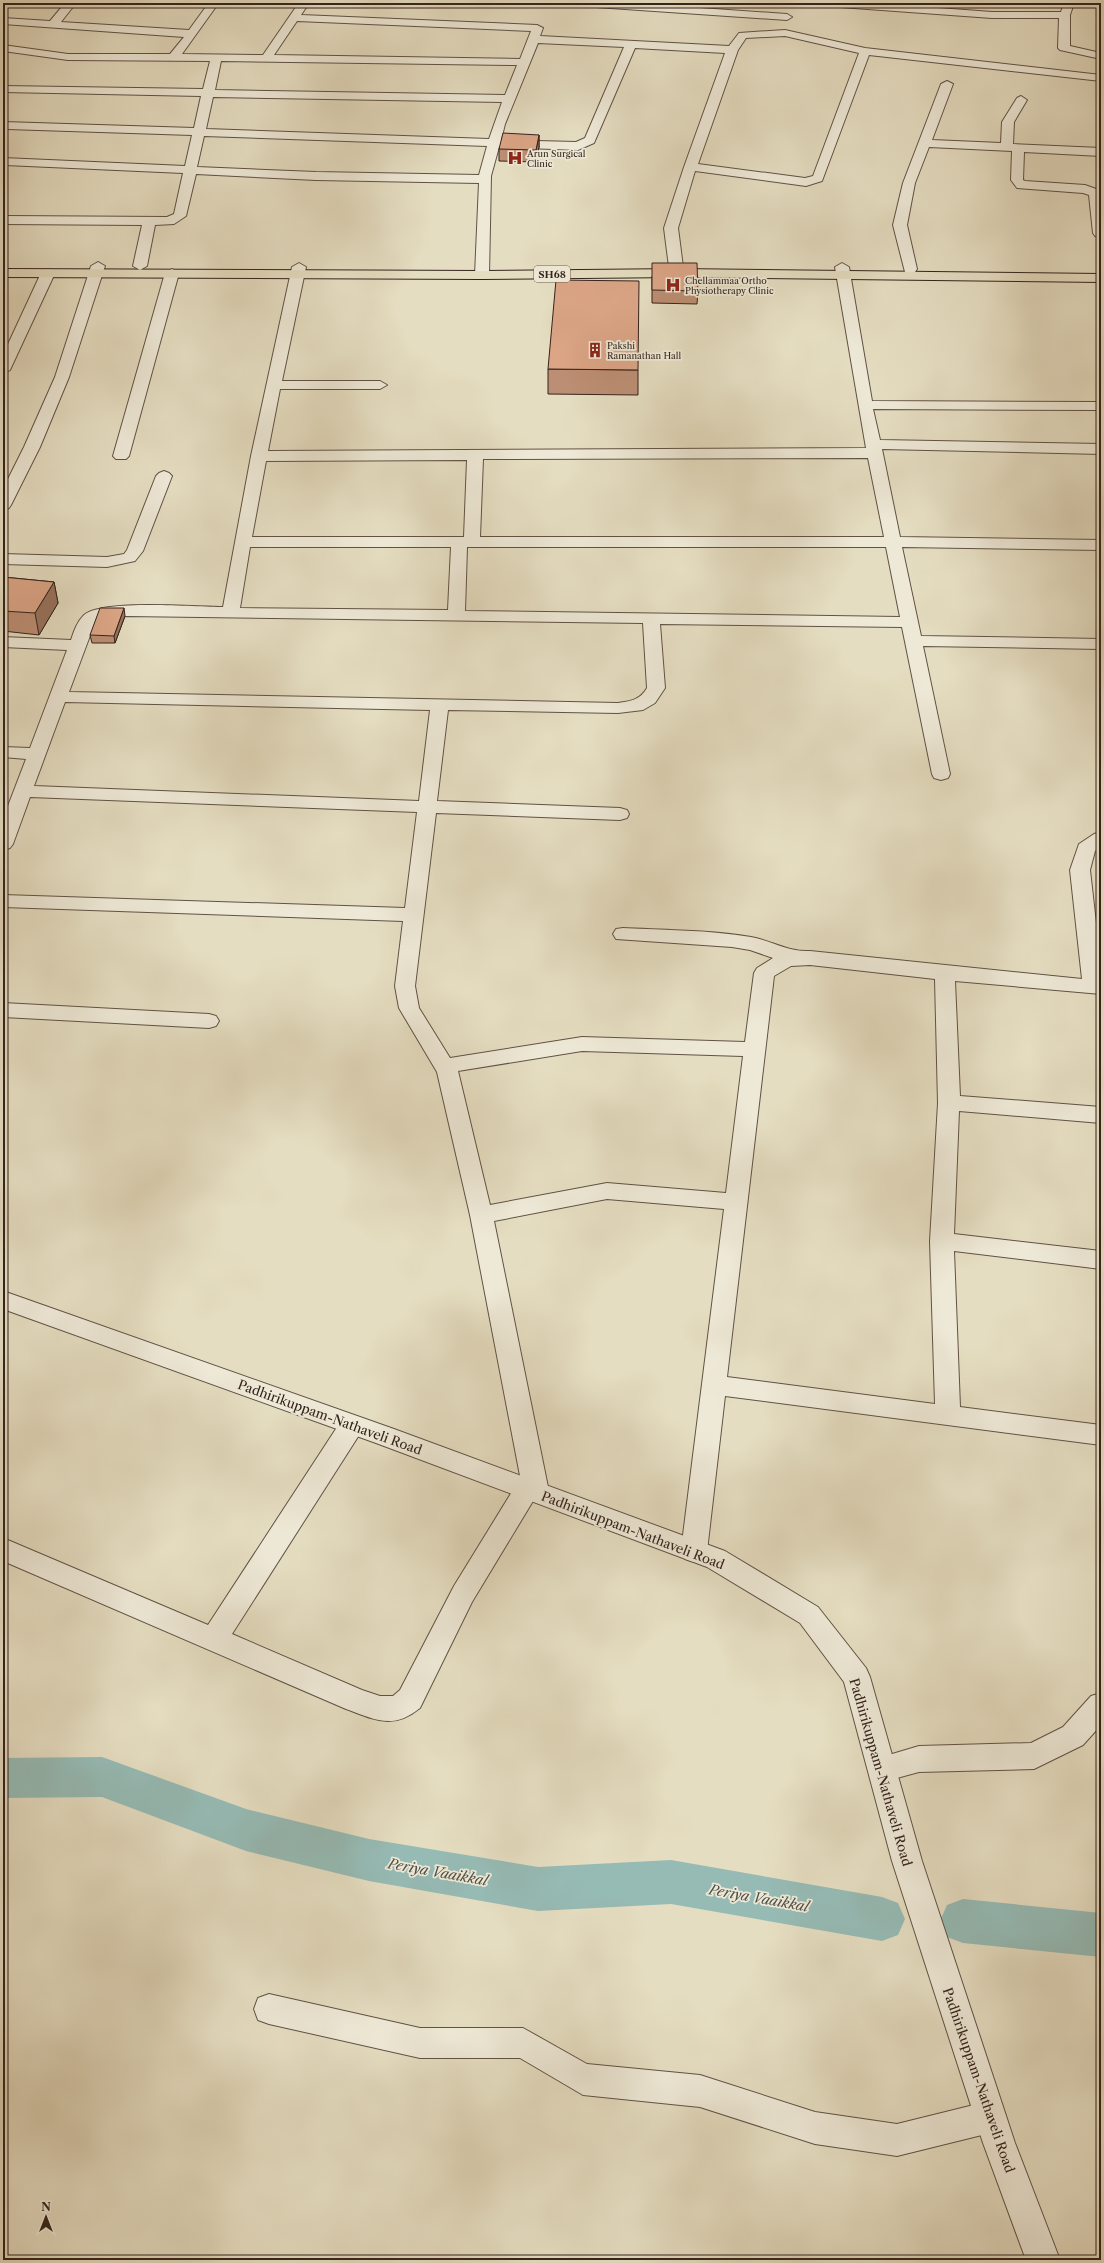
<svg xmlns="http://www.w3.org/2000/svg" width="1104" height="2263" viewBox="0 0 1104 2263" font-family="'Libre Caslon Text',serif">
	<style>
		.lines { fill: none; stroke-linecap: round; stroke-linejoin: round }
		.canal { fill: #96bbb5; fill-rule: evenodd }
		.minor-casing { stroke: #605245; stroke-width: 2 }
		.tertiary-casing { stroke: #605245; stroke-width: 2 }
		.primary-casing { stroke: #34231c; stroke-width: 2 }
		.minor { fill: #eee9d7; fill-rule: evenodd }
		.tertiary { fill: #eee9d7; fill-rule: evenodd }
		.primary { fill: #e5ddc1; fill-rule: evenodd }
		.wall { fill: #bc8e73; stroke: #34231c }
		.shaded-wall { fill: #99745e; stroke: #34231c }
		.building { fill: #dba586; stroke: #34231c }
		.labels { text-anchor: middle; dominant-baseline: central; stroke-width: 3.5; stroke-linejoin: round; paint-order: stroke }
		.far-poi-label { font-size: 9px; fill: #34231c; stroke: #eee9d7; text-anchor: start }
		.shield { fill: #eee9d7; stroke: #6c5e54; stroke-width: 1 }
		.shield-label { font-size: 10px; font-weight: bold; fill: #34231c }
		.near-street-label { font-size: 13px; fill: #34231c; stroke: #eee9d7 }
		.near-water-label { font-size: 14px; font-style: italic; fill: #51514a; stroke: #eee9d7 }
	</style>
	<rect width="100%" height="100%" fill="#e5ddc1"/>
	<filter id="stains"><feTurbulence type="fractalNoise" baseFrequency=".005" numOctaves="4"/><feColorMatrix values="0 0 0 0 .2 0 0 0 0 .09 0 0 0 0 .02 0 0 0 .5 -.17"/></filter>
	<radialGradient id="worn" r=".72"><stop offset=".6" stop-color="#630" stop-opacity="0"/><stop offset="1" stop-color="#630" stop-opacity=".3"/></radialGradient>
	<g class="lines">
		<g class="canal">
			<path d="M102 1757 246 1809 369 1839 538 1867 671 1860 882 1897 898 1903 905 1919 898 1935 882 1941 671 1904 538 1911 369 1881 246 1851 102 1797 3 1798V1758Z"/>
			<path d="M963 1899 1101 1913V1957L963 1943 947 1937 940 1921 947 1905Z"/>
		</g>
		<g class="minor-casing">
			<g id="minor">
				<path d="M65 3H76L61 22 189 30 205 8 202 3H212L215 8 182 54 263 55 298 4 303 3 307 6 301 15 537 25 543 28 540 36 729 46 739 33 785 30 865 48 1101 75V81L869 55 822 181 806 186 695 171 678 228 683 267 676 271 669 267 664 228 684 167 725 53 635 48 594 143 578 150 499 147 491 176 489 275 487 278 482 279 475 275 479 183 316 180 196 174 186 216 174 224 155 225 147 266 140 270 133 266 142 225 3 224V216L167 217 174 214 183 173 5 165 3 164V158L185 166 192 135 7 129 3 128V122L194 128 201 96 3 92V86L203 89 210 61 68 60 3 51V45L68 54H170L184 37 3 24V18L50 21ZM297 21 531 31 520 59 274 55ZM785 36 859 53 813 176 805 178 698 164 738 50 746 38ZM538 43 624 47 585 138 576 142 501 140 505 124ZM221 61 517 65 505 95 215 90ZM213 97 502 102 489 139 206 129ZM204 136 487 146 479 175 316 172 197 167Z"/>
				<path d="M576 3H629L787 14 792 17 787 20 581 6Z"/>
				<path d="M821 3H871L992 12H1061L1064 3H1074L1070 15V46L1101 53V59L1060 50 1058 48 1059 18H992L826 6Z"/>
				<path d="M947 81 953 84 932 140 1001 143 1002 122 1017 98 1021 96 1027 100 1014 122 1013 144 1101 148V156L1024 152 1023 180 1025 181 1085 185 1099 190 1101 237 1095 236 1093 233 1089 195 1083 193 1017 188 1011 180 1012 151 929 147 915 183 907 225 917 269 915 272H905L893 225 903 183 941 84Z"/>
				<path d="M98 262 105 266 69 377 40 447 11 505 9 508 3 510V489L24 447 55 377 91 266Z"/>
				<path d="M299 263 306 267 282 381H380L387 385 380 389H280L268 451 866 448 835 267 842 263 849 267 872 401 1101 402V410L873 409 880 440 1101 444V454L882 449 900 537 1101 540V550L902 547 921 636 1101 639V649L923 646 950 774 948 778 941 780 934 778 932 774 902 627 660 624 665 688 655 703 643 710 618 713 448 710 437 801 620 808 627 810 629 814 627 818 620 820 436 813 415 986 419 1008 450 1058 582 1037 745 1042 754 973 757 968 773 958 750 950 732 947 616 939 613 934 616 929 623 928C665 930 709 930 751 937 773 941 788 952 810 951L1082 979 1070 870 1079 844 1094 834 1101 832V847L1095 851 1090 870 1101 967V994L955 981 960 1096 1101 1107V1123L959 1111 954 1234 1101 1251V1269L954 1251 960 1407 1101 1425V1445L725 1396 707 1551 703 1559 694 1562 685 1559 681 1551 724 1209 607 1199 494 1221 549 1492 545 1499 533 1501 472 1602 420 1708C393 1730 376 1720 346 1709L3 1561V1538L208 1625 343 1418 352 1415 361 1418 364 1425 361 1432 232 1634 362 1690 380 1696H393L400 1690 454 1586 518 1482 521 1481 470 1215 437 1072 399 1008 395 986 403 921 3 907V895L405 908 417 812 30 797 13 844 10 848 3 850V819L26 759 3 757V747L30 748 67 650 3 647V637L71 640C74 631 77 622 84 615 103 599 195 607 223 607L251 456 292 267ZM868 458 884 537H480L483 459ZM467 460 464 537H252L266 461ZM250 547H451L448 610 240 608ZM467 547H886L900 617 465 611ZM127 616 643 623 647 688C640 700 631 701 618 703L69 692 94 625 105 618ZM65 702 430 710 419 801 34 786ZM810 965 935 979 938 1103 930 1241 935 1404 727 1377 774 976 791 966ZM582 1051 743 1056 726 1193 607 1183 490 1205 458 1071Z"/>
				<path d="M48 269 55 273 10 370 3 374V355L41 273Z"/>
				<path d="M172 269 179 273 129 456 126 459H116L113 456 165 273Z"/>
				<path d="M164 471 169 473 172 476 143 551 135 561 107 567 3 564V554L107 557 124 554 127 550 156 476 159 473Z"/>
				<path d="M3 1003 209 1014 216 1016 219 1021 216 1026 209 1028 3 1017Z"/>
				<path d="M1101 1693V1725L1083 1745 1034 1769 919 1772 882 1782 872 1778 868 1769 872 1760 919 1746 1031 1743 1063 1727 1091 1696Z"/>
				<path d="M269 1994 420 2028H523L587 2064 700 2075 815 2112 897 2124 990 2101 1001 2106 1006 2117 1001 2128 990 2133 897 2156 815 2144 700 2107 583 2095 520 2058H420L269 2024 258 2020 254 2009 258 1998Z"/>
			</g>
		</g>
		<g class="tertiary-casing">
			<path id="tertiary" d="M3 1291 394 1429 725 1551 818 1607 866 1668 870 1677 922 1861 1015 2143 1060 2260H1026L983 2143 892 1861 844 1682 800 1623 707 1567 376 1443 3 1309Z"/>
		</g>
		<g class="primary-casing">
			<path id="primary" d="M3 269 482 271 679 269 1101 274V282L679 277 482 279 3 277Z"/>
		</g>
		<use href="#minor" class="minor"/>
		<use href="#tertiary" class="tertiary"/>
		<use href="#primary" class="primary"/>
	</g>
	<g class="wall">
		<path d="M539 135V147L536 162 499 161V149Z"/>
		<path d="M652 276 698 291 697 304 652 303Z"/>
		<path d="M548 369 638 370V395L548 394Z"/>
		<path d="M3 577 54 582 58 603 39 635 3 631Z"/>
		<path d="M125 616 115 643H92L90 635Z"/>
	</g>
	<g class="shaded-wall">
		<path d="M539 135V147L536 162V150Z"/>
		<path d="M54 582 58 603 39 635 35 613Z"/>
		<path d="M124 608 125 616 115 643 114 636Z"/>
	</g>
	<g class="building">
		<path d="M503 133 539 135 536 150 499 149Z"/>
		<path d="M652 263H697L698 291 652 290Z"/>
		<path d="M556 280 639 281 638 370 548 369Z"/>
		<path d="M3 577 54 582 35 613 3 611Z"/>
		<path d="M100 608H124L114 636 90 635Z"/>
	</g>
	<defs>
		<g id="hospital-bare" transform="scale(1.2)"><path d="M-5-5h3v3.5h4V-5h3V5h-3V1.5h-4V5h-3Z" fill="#8f2418" stroke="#eee9d7" stroke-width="2.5" paint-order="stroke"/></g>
		<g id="building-bare" transform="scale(1.2)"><path d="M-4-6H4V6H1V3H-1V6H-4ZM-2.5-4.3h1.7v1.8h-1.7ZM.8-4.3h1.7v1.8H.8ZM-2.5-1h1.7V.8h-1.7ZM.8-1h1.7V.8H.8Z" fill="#8f2418" stroke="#eee9d7" stroke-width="2.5" paint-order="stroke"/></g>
	</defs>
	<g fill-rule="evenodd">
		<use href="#hospital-bare" x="515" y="158"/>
		<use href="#hospital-bare" x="673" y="285"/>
		<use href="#building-bare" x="595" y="350"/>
	</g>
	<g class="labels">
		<g class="far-poi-label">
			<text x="527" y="153">Arun Surgical<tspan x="527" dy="10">Clinic</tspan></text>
			<text x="685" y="280">Chellammaa Ortho<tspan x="685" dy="10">Physiotherapy Clinic</tspan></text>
			<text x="607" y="345">Pakshi<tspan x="607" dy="10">Ramanathan Hall</tspan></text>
		</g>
		<rect class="shield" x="534" y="266" width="36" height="16" rx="3"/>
		<g class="shield-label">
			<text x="552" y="274">SH68</text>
		</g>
		<g class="near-street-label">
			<text transform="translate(330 1417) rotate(20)">Padhirikuppam-Nathaveli Road</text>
			<text transform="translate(633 1530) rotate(21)">Padhirikuppam-Nathaveli Road</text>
			<text transform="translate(881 1772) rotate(74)">Padhirikuppam-Nathaveli Road</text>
			<text transform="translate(979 2080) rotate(71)">Padhirikuppam-Nathaveli Road</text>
		</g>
		<g class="near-water-label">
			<text transform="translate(438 1872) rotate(10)">Periya Vaaikkal</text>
			<text transform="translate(759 1898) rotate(10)">Periya Vaaikkal</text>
		</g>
	</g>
	<rect width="1104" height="2263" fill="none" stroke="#e5ddc1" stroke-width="16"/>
	<rect x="4" y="4" width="1096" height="2255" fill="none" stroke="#34231c" stroke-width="2"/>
	<rect x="8" y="8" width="1088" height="2247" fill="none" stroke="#34231c"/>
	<g transform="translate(46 2217)" stroke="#eee9d7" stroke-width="3" paint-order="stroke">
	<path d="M0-3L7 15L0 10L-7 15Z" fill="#34231c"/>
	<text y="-6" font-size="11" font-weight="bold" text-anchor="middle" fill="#34231c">N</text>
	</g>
	<rect width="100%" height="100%" filter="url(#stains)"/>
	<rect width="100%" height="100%" fill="url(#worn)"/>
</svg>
